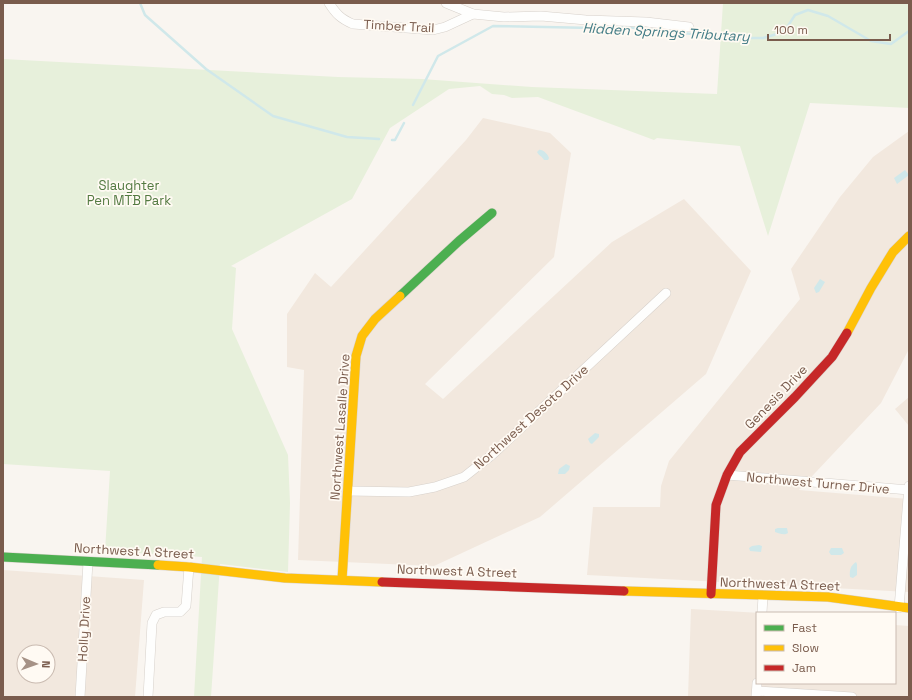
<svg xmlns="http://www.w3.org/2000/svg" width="912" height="700" viewBox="0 0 912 700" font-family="'Space Grotesk',sans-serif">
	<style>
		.residential { fill: #f2e8de; fill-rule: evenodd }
		.green { fill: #e7f0db }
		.water { fill: #d0e8ea }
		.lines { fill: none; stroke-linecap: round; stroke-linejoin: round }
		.stream { stroke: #d0e8ea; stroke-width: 2.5 }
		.street-casing { stroke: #d7d1cb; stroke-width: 10 }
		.fast-casing { stroke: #d9d2cb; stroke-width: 10 }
		.slow-casing { stroke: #d9d2cb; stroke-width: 10 }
		.jam-casing { stroke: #d9d2cb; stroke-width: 10 }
		.street { stroke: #fefefd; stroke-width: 9 }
		.fast { stroke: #4caf50; stroke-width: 9 }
		.slow { stroke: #ffc107; stroke-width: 9 }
		.jam { stroke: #c62828; stroke-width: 9 }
		.labels { text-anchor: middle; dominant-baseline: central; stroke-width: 3.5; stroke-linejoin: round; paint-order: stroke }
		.street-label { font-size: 13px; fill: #7a5c4d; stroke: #fffaf3 }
		.park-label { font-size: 13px; fill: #537a41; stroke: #fffaf3 }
		.water-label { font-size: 14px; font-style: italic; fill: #437c86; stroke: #fffaf3 }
	</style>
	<rect width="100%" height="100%" fill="#f9f5f0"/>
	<g class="residential">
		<path d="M483 118 550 133 571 153 554 257 425 384 443 399 612 242 684 199 751 271 706 374 540 517 434 566 298 560 304 370 287 367V314L315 273 331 287 466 140Z"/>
		<path d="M909 131V349L881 403 799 490 909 499V592L587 575 593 507H660L661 486 669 461 800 299 791 269 840 197 873 157Z"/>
		<path d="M909 397V426L895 409Z"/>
		<path d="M3 570 144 580 135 697H3ZM24 652H48V676H24Z"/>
		<path d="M691 609 761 613H757V683H895V625L909 626V697H688Z"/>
	</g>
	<path class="green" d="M723 3H909V108L810 103 768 236 740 146 657 138 654 140 538 97 512 98 504 95 492 94 480 86 449 89 390 128 352 199 231 266 236 268 232 329 288 455 290 503 288 572 220 564 211 697H194L202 557 105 551 110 471 3 464V59L338 77 422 79 532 87 717 94Z"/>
	<g class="water">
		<path d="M539 150C542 149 548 154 549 158L548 160H544C542 156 539 156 537 152Z"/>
		<path d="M905 170 909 175 897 184 894 178Z"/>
		<path d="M820 279 825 282 819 292 816 293 814 288Z"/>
		<path d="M595 433 599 434V437L592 444 590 443 588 439Z"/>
		<path d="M566 464 570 466 569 470 565 474H558L559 469Z"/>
		<path d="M778 528H787L788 533C784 536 779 533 775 532V529Z"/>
		<path d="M759 545 762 546 761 552 750 551 749 548 752 546Z"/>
		<path d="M831 548H842L844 553 841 555H831L829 552Z"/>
		<path d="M856 562 857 564V575L853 578 850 577C849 570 851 565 856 562Z"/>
	</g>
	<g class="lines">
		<g class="stream">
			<path d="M140 3 145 15 206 69 273 116 347 137 379 139"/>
			<path d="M413 105 438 56 493 26 594 28 626 27 730 38H763L784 32 795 15 808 10 828 16 871 41 891 44 909 31"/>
			<path d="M392 140H395L404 123"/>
		</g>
		<g class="street-casing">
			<g id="street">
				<path d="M329 3C336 14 341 19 353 24L433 30 445 27 473 14"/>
				<path d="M446 3 473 14 504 17 541 16 586 20 646 22 689 27"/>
				<path d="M727 475 909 490"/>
				<path d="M348 491 409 492 435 487 464 477 493 454 666 293"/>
				<path d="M899 608 909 486"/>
				<path d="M762 613 763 596"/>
				<path d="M757 691 852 697"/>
				<path d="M80 697 88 562"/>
				<path d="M148 697 152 623 156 615 164 612H180L186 606 189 567"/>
				<path d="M756 697 757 683"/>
			</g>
		</g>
		<g class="fast-casing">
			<g id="fast">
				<path d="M400 296 459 241 492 213"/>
				<path d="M3 557 158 565"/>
			</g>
		</g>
		<g class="slow-casing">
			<g id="slow">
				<path d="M847 333 871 288 893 252 909 236"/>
				<path d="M158 565 189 567 285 578 382 582"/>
				<path d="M342 580 356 356 362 336 375 319 400 296"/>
				<path d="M624 591 828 597 909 608"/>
			</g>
		</g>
		<g class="jam-casing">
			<g id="jam">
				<path d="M382 582 624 591"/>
				<path d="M711 594 716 505 727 475 740 452 795 397 832 357 847 333"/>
			</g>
		</g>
		<use href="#street" class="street"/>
		<use href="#fast" class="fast"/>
		<use href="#slow" class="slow"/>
		<use href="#jam" class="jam"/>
	</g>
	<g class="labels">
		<g class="street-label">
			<text transform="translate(399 26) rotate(3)">Timber Trail</text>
			<text transform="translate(776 397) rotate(-46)">Genesis Drive</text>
			<text transform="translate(531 417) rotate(-42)">Northwest Desoto Drive</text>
			<text transform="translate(340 427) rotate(-86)">Northwest Lasalle Drive</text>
			<text transform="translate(818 483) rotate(5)">Northwest Turner Drive</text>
			<text transform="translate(134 551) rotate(3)">Northwest A Street</text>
			<text transform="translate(457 571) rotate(2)">Northwest A Street</text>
			<text transform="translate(780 584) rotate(2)">Northwest A Street</text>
			<text transform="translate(84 629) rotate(-87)">Holly Drive</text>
		</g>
		<g class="park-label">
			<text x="129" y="185">Slaughter<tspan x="129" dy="15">Pen MTB Park</tspan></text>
		</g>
		<g class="water-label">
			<text transform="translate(666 32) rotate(3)">Hidden Springs Tributary</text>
		</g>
	</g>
	<rect width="912" height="700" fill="none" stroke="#7a5c4d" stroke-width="8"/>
	<rect x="756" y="612" width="140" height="72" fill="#fffaf3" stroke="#cabbb1"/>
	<rect x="764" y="625" width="20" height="6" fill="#4caf50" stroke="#cabbb1"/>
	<text x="792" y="632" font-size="12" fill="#7a5c4d">Fast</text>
	<rect x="764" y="645" width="20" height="6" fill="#ffc107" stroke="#cabbb1"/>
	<text x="792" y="652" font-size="12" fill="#7a5c4d">Slow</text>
	<rect x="764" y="665" width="20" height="6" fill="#c62828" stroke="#cabbb1"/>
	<text x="792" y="672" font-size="12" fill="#7a5c4d">Jam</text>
	<g transform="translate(36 664) rotate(92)"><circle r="19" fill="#fffaf3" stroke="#cabbb1"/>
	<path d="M0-3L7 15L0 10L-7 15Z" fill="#a69286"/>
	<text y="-6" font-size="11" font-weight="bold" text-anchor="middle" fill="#7a5c4d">N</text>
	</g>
	<path d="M768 34v6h122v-6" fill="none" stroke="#7a5c4d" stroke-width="2"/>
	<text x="774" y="34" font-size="12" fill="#7a5c4d" stroke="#fffaf3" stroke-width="3" paint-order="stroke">100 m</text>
</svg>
